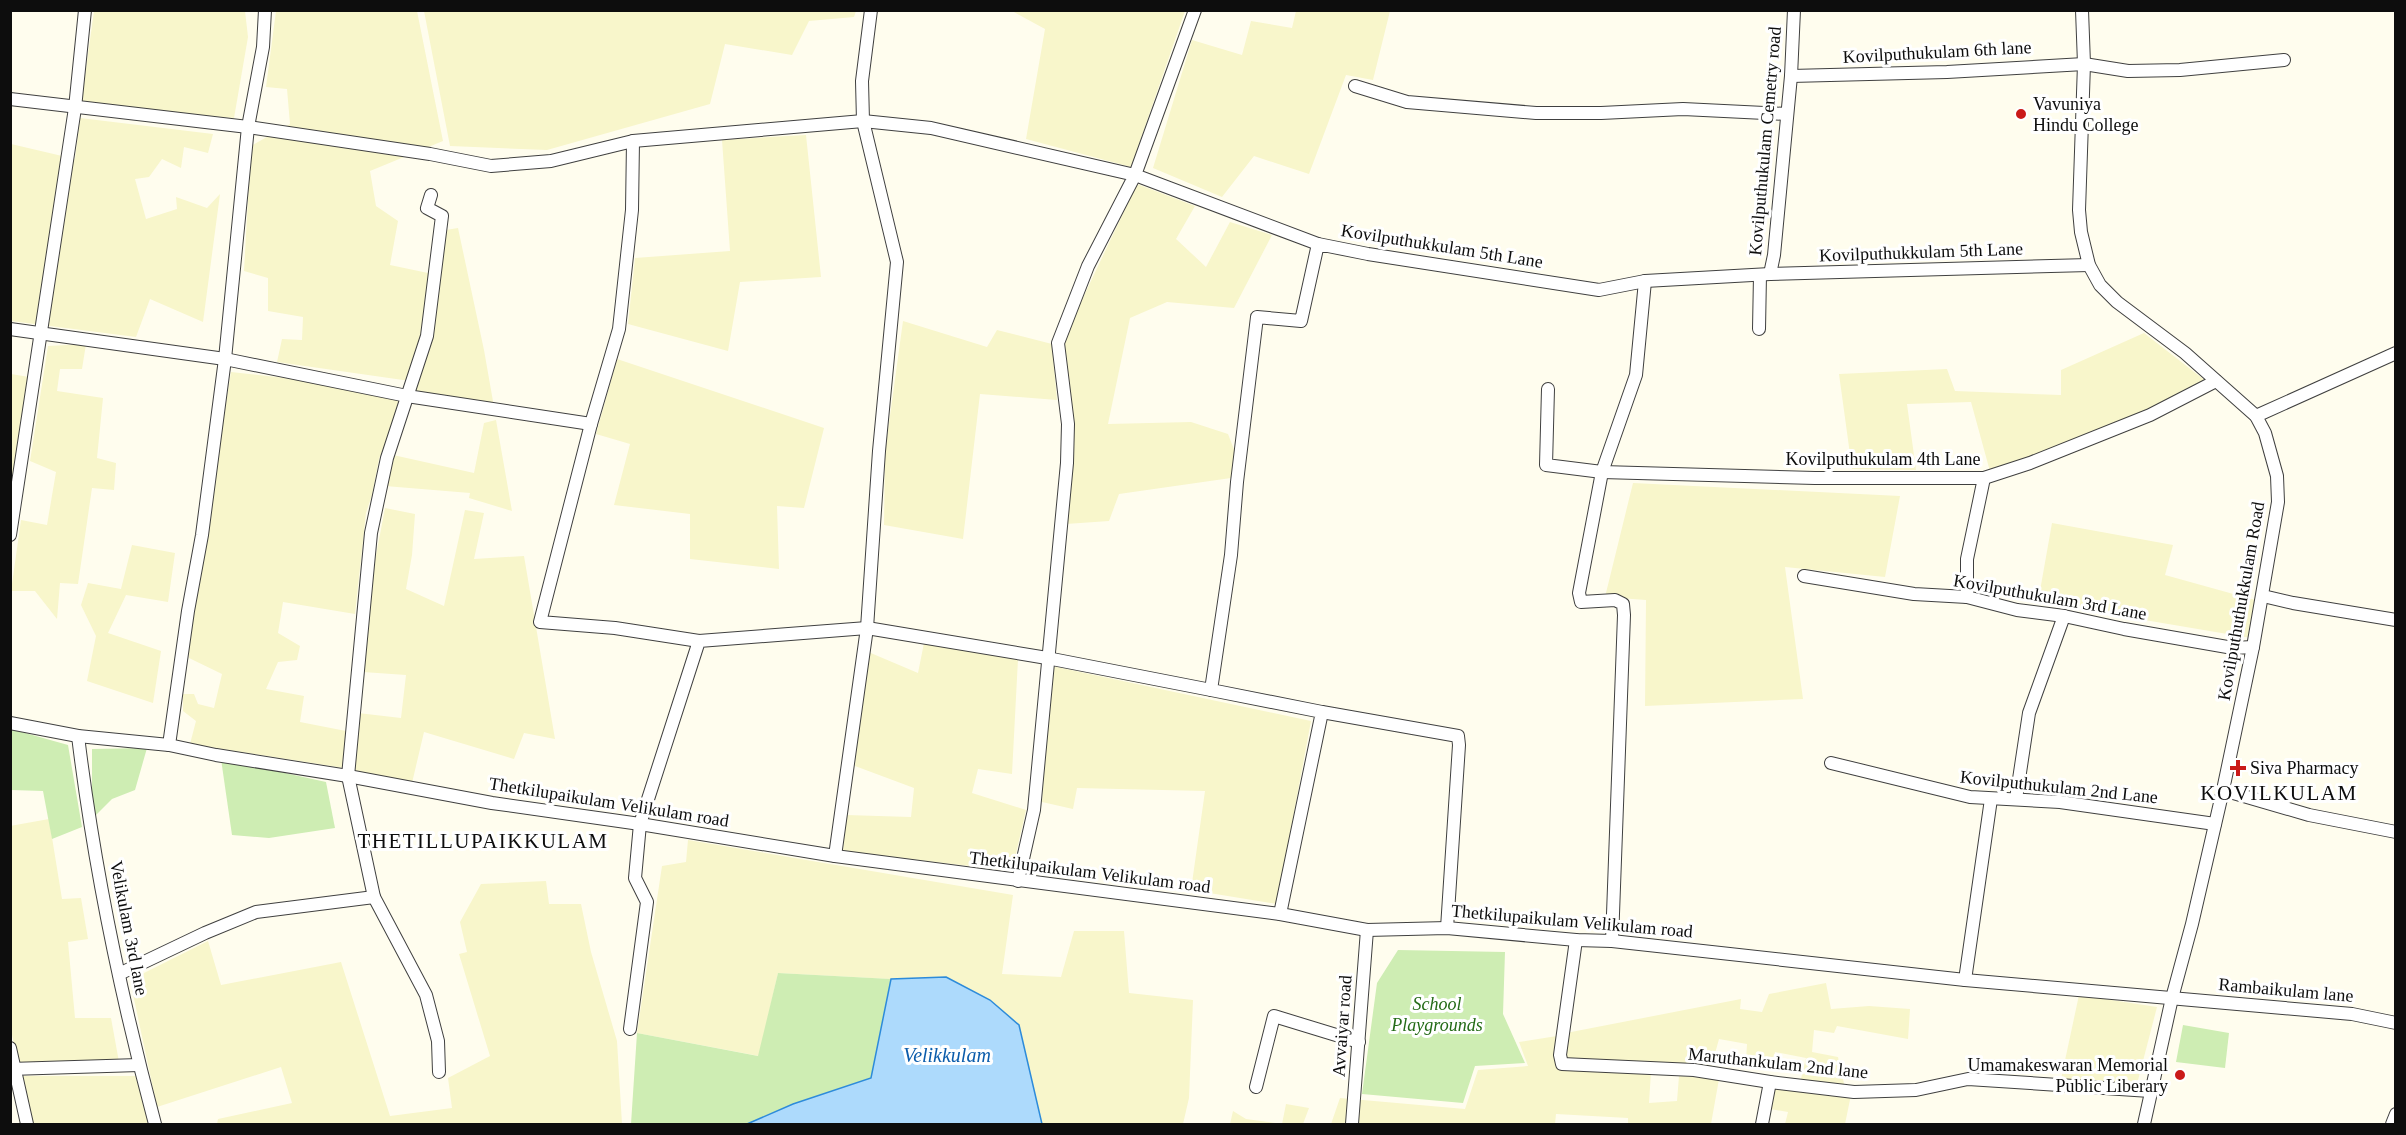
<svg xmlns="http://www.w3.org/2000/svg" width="2406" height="1135" viewBox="0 0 2406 1135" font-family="Georgia,serif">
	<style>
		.farmland { fill: #f8f6cb }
		.green { fill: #ceedb3 }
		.water { fill: #addafc; stroke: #2d8bda; stroke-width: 1.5 }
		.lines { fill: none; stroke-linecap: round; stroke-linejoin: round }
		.minor-casing { stroke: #404040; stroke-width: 14 }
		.minor { stroke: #fff; stroke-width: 12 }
		.poi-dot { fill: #ca1a18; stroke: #fff; stroke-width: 2 }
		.labels { text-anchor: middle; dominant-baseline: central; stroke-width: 6; stroke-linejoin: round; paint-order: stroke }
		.street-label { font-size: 18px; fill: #0d0d0d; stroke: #fff }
		.poi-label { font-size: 18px; fill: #0d0d0d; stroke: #fff; text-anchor: start }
		.park-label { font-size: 18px; font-style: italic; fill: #246b17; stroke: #fff }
		.water-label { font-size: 20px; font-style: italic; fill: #0b5cab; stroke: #fff }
		.quarter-label { font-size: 21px; letter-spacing: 1.5px; fill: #0d0d0d; stroke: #fff }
	</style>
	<rect width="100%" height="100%" fill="#fffdee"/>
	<g class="farmland">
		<path d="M94 11H245L248 37 234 118 81 105Z"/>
		<path d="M276 11H417L443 141 370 171 376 206 398 221 390 265 428 273 434 232 458 228 484 350 494 407 413 393 417 382 277 362 282 339 302 340 303 317 268 311V278L244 271 251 146 290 124 287 89 266 87Z"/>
		<path d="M424 11V10L856 11 854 17 809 21 792 55 725 44 710 104 547 150 450 146Z"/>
		<path d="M1012 11H1185L1131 167 1026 139 1045 29Z"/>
		<path d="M1296 11H1390L1373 80 1346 75 1309 174 1254 156 1222 197 1153 168 1192 40 1242 55 1251 21 1292 28Z"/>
		<path d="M80 118 213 134 208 153 184 147 181 168 162 159 149 177 135 179 146 219 177 209 176 197 207 208 220 194 203 322 150 299 136 337 11 321V144L75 159Z"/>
		<path d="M806 135 821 277 740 282 728 351 628 324 635 258 730 251 722 140Z"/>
		<path d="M1137 184 1195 206 1176 239 1206 267 1230 222 1272 235 1234 308 1167 302 1130 318 1108 424 1191 422 1228 434 1235 452 1231 478 1119 494 1109 521 1066 524 1062 342Z"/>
		<path d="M903 321 987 347 997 330 1052 344 1057 400 980 394 963 539 884 525 885 452Z"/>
		<path d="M2144 333 2211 385 1991 475 1971 402 1907 404 1916 470 1852 469 1839 374 1947 369 1955 391 2061 395V370Z"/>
		<path d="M86 344 82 369H60L57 391 103 398 97 458 116 463 114 490 92 488 78 584 60 583 57 619 35 591H11L21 520 47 525 56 472 30 461 48 346Z"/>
		<path d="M617 359 824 428 804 508 777 506 779 569 690 559V514L614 505 630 444 596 434Z"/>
		<path d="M231 372 311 381 403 399 379 459 372 495 366 513 355 614 283 602 278 633 300 646 297 660 278 662 266 689 304 696 300 722 346 731 344 768 190 744 196 721 183 711V694H194L198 704 214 708 222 674 189 658V633Z"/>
		<path d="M11 374 29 377 11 508Z"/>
		<path d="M496 420 512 511 469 498 470 493 385 486 393 455 474 473 484 423Z"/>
		<path d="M1633 483 1900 496 1885 577 1785 567 1803 699 1645 706 1646 600 1605 597Z"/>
		<path d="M385 508 415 514 412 555 406 589 444 606 465 510 484 513 474 559 524 556 555 739 524 733 514 759 424 732 412 783 352 772 358 713 401 718 406 675 363 672 366 608Z"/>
		<path d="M2052 523 2173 545 2165 575 2255 600 2251 638 2038 602Z"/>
		<path d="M132 545 175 553 168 602 126 595 108 633 161 651 153 703 87 681 96 636 81 605 88 583 121 589Z"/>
		<path d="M924 643 1018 659 1012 774 978 769 972 793 1026 810 1012 871 843 851 846 815 911 817 914 788 855 766 866 651 918 673Z"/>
		<path d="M1052 666 1311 721 1277 904 1191 890 1205 791 1077 788 1073 809 1042 802Z"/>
		<path d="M49 819 62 899 81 898 88 939 68 942 75 1018H111L119 1062 18 1064 10 1025V826Z"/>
		<path d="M688 840 1013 895 1002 974 1061 977 1074 931H1124L1129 993 1193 1000 1189 1098 1183 1124H1042L1019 1025 946 977 891 979 778 973 759 1056 637 1033 662 866 686 862Z"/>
		<path d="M546 881 549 904H581L591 952 617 1041 622 1124H217L218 1119 292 1103 281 1067 157 1107 130 980 208 941 221 985 341 962 390 1116 452 1108 448 1078 490 1056 459 954 467 952 460 922 481 884Z"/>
		<path d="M1826 983 1831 1009 1869 1006 1910 1009 1908 1039 1837 1026 1834 1033 1814 1030 1812 1052 1838 1057 1845 1088 1800 1083 1806 1058 1775 1052 1773 1063 1746 1061 1747 1044 1719 1039 1711 1068 1563 1060 1566 1033 1741 999 1740 1009 1762 1012 1769 994Z"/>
		<path d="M2079 995 2157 1007 2137 1084 2061 1079Z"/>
		<path d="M1557 1036 1555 1066 1651 1072 1649 1103 1677 1101 1679 1076 1719 1079 1711 1124H1628V1118L1556 1114 1555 1124H1331L1340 1098 1465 1109 1478 1070 1528 1066 1519 1042Z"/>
		<path d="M20 1076H137L148 1124H30Z"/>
		<path d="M1773 1087 1851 1095 1845 1124H1785L1788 1112 1770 1109Z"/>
		<path d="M1286 1104 1309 1108 1303 1124H1230L1233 1111 1246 1119 1282 1124Z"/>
	</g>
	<g class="green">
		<path d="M11 729 68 745 82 827 52 839 43 791 11 790Z"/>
		<path d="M147 748 135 790 112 799 92 819V749Z"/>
		<path d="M221 759 326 782 335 828 269 838 232 835Z"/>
		<path d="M1398 950 1505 952 1503 1014 1525 1063 1475 1066 1463 1103 1362 1094 1377 983Z"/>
		<path d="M778 973 891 979 872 1078 793 1104 747 1124H631L637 1033 758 1056Z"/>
		<path d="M2183 1025 2229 1033 2225 1068 2176 1062Z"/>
	</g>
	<path class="water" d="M946 977 990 1000 1019 1025 1042 1124H747L793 1104 871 1078 891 979Z"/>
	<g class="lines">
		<g class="minor-casing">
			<g id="minor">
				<path d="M1195 10 1135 175 1318 244"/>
				<path d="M2082 10 2084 64 2079 210 2081 232 2089 265 2100 285 2117 302 2185 353 2256 416 2265 433 2277 476 2278 502 2253 647 2223 790 2192 924 2172 998 2144 1124"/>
				<path d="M1791 76 1947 72 2084 64 2128 71 2180 70 2284 60"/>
				<path d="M1355 86 1407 102 1536 113H1601L1683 109 1786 114"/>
				<path d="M10 99 248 127 430 154 491 166 551 161 633 141 863 121 931 128 1135 175 1088 266 1058 343 1068 424 1067 463 1034 810 1018 881"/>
				<path d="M633 141 632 210 619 329 591 424 540 622 615 628 699 641"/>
				<path d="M431 195 427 208 442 216 427 336 387 458 371 533 348 776 374 897 426 995 438 1041 439 1072"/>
				<path d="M1770 274 1774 255 1791 76 1794 10"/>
				<path d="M10 329 225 359 407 396 591 424"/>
				<path d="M1759 329 1760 275"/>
				<path d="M1548 389 1546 465 1602 472 1815 478H1984L2030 463 2150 415 2216 381"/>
				<path d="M2256 416 2396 353"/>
				<path d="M10 535 75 108 85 10"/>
				<path d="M1804 576 1914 594 1967 597 2017 610 2064 616 2124 629 2233 648 2253 647"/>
				<path d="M2263 596 2293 603 2396 620"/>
				<path d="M1967 597V559L1984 478"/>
				<path d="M1322 712 1458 736 1459 745 1447 928"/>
				<path d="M10 723 78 736 169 745 216 755 348 776 492 803 640 824 835 856 1280 914 1367 930 1447 928 1576 940 1612 941 1965 980 2352 1014 2396 1023"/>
				<path d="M78 736C94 867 121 997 155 1124"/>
				<path d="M169 745 188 611 202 535 225 359 248 127 263 47 265 10"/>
				<path d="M1831 763 1970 797 2060 802 2215 824"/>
				<path d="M2223 790 2309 815 2396 832"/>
				<path d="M2016 799 2029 713 2064 616"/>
				<path d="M835 856 867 628 879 451 897 262 863 121 862 81 871 10"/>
				<path d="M1280 914 1322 712 1211 690 1231 555 1237 482 1257 317 1301 321 1318 244 1368 254 1599 290 1645 281 1770 274 2089 265"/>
				<path d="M1576 940 1560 1055 1562 1064 1694 1070 1770 1082 1854 1092 1916 1090 1968 1079 2150 1091"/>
				<path d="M1612 941 1624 615 1623 604 1615 600 1581 602 1579 593 1602 472 1636 375 1645 281"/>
				<path d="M119 974 205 933 256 912 374 897"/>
				<path d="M1965 980 1991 799"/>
				<path d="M630 1029 647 902 635 878 640 824 699 641 867 628 1047 658 1211 690"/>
				<path d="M10 1048 27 1124"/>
				<path d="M10 1069 139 1065"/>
				<path d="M1256 1087 1274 1016 1359 1042"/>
				<path d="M1352 1124 1367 930"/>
				<path d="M1762 1124 1770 1082"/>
				<path d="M2392 1124 2396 1114"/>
			</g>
		</g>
		<use href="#minor" class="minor"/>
	</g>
	<g class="poi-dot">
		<circle cx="2021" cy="114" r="6"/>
		<path d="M2235 759h6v6h6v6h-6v6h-6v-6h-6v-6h6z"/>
		<circle cx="2180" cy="1075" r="6"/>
	</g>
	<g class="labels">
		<g class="street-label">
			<text transform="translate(1937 52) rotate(-3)">Kovilputhukulam 6th lane</text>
			<text transform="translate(1765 141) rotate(-85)">Kovilputhukulam Cemetry road</text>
			<text transform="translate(1442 246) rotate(9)">Kovilputhukkulam 5th Lane</text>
			<text transform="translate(1921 252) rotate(-2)">Kovilputhukkulam 5th Lane</text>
			<text x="1883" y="459">Kovilputhukulam 4th Lane</text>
			<text transform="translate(2050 597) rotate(10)">Kovilputhukulam 3rd Lane</text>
			<text transform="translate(2241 601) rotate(-80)">Kovilputhuthukkulam Road</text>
			<text transform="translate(2059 787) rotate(6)">Kovilputhukulam 2nd Lane</text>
			<text transform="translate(609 802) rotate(9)">Thetkilupaikulam Velikulam road</text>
			<text transform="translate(1090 872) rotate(7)">Thetkilupaikulam Velikulam road</text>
			<text transform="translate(1572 921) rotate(5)">Thetkilupaikulam Velikulam road</text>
			<text transform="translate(129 928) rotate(79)">Velikulam 3rd lane</text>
			<text transform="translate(2286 990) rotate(5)">Rambaikulam lane</text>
			<text transform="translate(1342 1026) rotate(-86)">Avvaiyar road</text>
			<text transform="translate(1778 1063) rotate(6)">Maruthankulam 2nd lane</text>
		</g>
		<g class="poi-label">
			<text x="2033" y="104">Vavuniya<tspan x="2033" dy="21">Hindu College</tspan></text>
			<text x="2250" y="768">Siva Pharmacy</text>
			<text x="2168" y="1065" text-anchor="end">Umamakeswaran Memorial<tspan x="2168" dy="21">Public Liberary</tspan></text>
		</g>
		<g class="park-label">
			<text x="1437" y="1004">School<tspan x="1437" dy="21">Playgrounds</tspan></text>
		</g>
		<g class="water-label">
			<text x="947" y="1055">Velikkulam</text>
		</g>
		<g class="quarter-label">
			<text x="2279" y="793">KOVILKULAM</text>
			<text x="483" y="841">THETILLUPAIKKULAM</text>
		</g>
	</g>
	<rect width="2406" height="1135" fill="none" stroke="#0d0d0d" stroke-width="24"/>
</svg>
